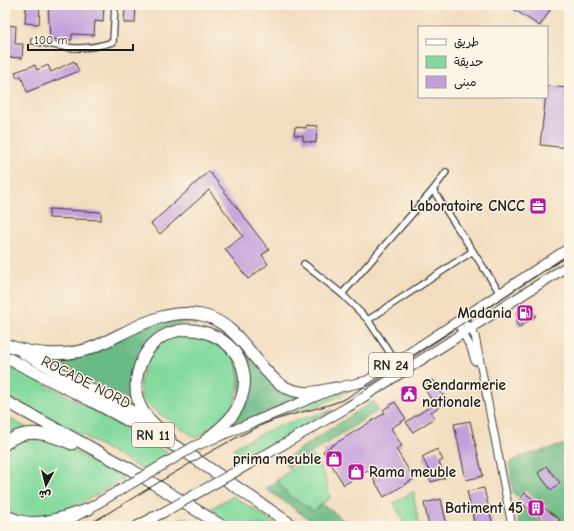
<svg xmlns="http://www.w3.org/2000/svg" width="574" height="531" viewBox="0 0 574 531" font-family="'Comic Neue','Playpen Sans Arabic',sans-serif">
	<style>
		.green { fill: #84da9e; stroke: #507b5d }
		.forest { fill: #6bba85; stroke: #446b50 }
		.building { fill: #c29fdb }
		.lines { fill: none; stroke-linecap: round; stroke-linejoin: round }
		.minor-casing { stroke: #3c3934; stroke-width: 8 }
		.tertiary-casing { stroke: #3c3934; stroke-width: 9 }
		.primary-casing { stroke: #3c3934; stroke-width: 11 }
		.motorway-casing { stroke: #3c3934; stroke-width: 13 }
		.minor { stroke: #fff; stroke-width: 5.5 }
		.tertiary { stroke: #fff; stroke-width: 7 }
		.primary { stroke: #fff; stroke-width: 9 }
		.motorway { stroke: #fff; stroke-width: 11 }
		.tram { stroke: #1c1c1c; stroke-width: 1 }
		.primary-bridge-casing { stroke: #3c3934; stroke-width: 11; stroke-linecap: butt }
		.primary-bridge { stroke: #fff; stroke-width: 9 }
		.labels { text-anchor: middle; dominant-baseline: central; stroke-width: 3; stroke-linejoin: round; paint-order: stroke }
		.shield { fill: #fcf5e5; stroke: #5f5d58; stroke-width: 1 }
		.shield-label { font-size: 14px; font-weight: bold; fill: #1c1c1c }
		.poi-label { font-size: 15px; font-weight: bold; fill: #1c1c1c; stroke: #fcf5e5; text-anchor: end }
		.street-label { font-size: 15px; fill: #1c1c1c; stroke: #fcf5e5 }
	</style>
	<rect width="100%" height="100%" fill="#fcf5e5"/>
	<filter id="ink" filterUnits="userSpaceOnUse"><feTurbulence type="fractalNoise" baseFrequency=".025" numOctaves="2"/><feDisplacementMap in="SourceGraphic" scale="8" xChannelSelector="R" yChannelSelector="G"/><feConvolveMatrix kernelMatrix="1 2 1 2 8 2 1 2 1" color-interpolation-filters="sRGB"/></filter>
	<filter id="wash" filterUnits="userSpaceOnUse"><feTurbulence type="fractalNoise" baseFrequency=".012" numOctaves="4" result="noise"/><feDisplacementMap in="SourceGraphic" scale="16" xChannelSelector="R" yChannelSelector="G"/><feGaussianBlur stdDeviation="0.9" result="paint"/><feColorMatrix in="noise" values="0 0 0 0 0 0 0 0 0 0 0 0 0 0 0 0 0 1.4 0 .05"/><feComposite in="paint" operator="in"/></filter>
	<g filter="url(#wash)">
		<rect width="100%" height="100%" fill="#f2ddbf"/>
		<g class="green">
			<path d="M200 333 233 355 240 377 234 406 215 427 196 438C182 428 153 412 143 400 131 384 154 344 170 337 178 333 192 334 200 333Z"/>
			<path d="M5 365 59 391 170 454 143 470 75 431 5 396Z"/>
			<path d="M363 384 323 404 278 416 317 398Z"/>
			<path d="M334 410 244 459 239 458 233 448 277 426Z"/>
			<path d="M5 416 27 428V429L17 431 5 437Z"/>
			<path d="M30 438 53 439 124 478C100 492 62 519 34 520 25 521 12 514 5 509V450L15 443Z"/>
			<path d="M312 455 324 474 330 498 314 511 289 496 277 480Z"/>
			<path d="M414 491V497L419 526H406L394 503Z"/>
			<path d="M233 496 279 526H231L208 510Z"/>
			<path d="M184 517 199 526H165Z"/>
		</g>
		<g class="forest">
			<path d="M196 318 227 331 264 374 309 396 224 428 242 407 235 346C225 337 216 328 202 324 171 316 141 340 134 369 131 379 134 392 134 403L46 357 157 321Z"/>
			<path d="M373 401 379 410 288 468 283 460Z"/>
			<path d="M569 443V526H557L561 519 526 490 517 497 513 492 509 463 520 457Z"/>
			<path d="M277 480 289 496 314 511 322 504 352 526H319L266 489Z"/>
			<path d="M515 502 546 526H520Z"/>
		</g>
		<g id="blocks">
			<g class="building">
				<path d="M26 5H40L39 24 25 23Z"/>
				<path d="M48 5H104L103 22 95 21 94 35 72 34V40L50 39Z"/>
				<path d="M125 5H136L135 23H124Z"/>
				<path d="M507 5H553L540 26Z"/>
				<path d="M5 25 16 26 15 44H23L22 58 5 57Z"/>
				<path d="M74 61 79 71 27 92 21 76 17 78 15 72 35 65 37 70 48 65 51 72Z"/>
				<path d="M547 86 569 88V148L540 145Z"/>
				<path d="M306 125 317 126 316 143 303 141V136L294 135 295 127 306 128Z"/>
				<path d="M209 171 269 250 262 255 268 264 248 279 225 249 243 236 209 190 160 234 151 224Z"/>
				<path d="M49 209 101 212V220L49 218Z"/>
				<path d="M528 304 536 316 519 327 515 321 519 318 516 313Z"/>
				<path d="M433 380 448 402 431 412 435 418 413 432 406 422 434 404 423 386Z"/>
				<path d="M395 402 406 419 391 428 402 446 396 449 414 479 384 497 368 470 344 485 323 451 385 413 383 410Z"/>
				<path d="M470 421 483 476 466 480 454 424Z"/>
				<path d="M437 449 443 460 439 462 445 478 431 482 428 475 431 474 422 457Z"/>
				<path d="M546 466 560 483 551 490 538 473Z"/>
				<path d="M484 488 493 526H475L467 491Z"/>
				<path d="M525 493 560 520 555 526H551L519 501Z"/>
				<path d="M441 499 447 526H429L424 503Z"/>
			</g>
		</g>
	</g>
	<g filter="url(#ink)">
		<use href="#blocks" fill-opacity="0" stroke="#3c3934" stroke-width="1"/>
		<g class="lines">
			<g class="minor-casing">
				<g id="minor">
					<path d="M34 41C66 48 81 52 113 42L115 5"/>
					<path d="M433 190 500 293"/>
					<path d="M304 264 342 294 368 320 396 362"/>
					<path d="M342 294 433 190 446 172"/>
					<path d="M368 320 473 251"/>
				</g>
			</g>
			<g class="tertiary-casing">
				<g id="tertiary">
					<path d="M462 318 475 336 512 526"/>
					<path d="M457 322 471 348 475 361"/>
				</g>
			</g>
			<g class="primary-casing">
				<g id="primary">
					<path d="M195 446 336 388 367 381 569 248"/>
					<path d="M260 458 348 407 569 265"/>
					<path d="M59 526 120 490"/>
					<path d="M137 526 164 512"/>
				</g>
			</g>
			<g class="motorway-casing">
				<g id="motorway">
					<path d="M7 345C33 355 70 358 96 346 131 331 162 307 202 315 248 325 260 387 300 392 312 394 324 390 336 388"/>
					<path d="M23 353 152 422 170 439"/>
					<path d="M5 357 90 400 184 451 293 526"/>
					<path d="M5 401 130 469 222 526"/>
					<path d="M152 422C137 407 133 392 138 372 158 294 270 336 239 404 233 419 218 430 206 440"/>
					<path d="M5 444C26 426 49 434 72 444"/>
					<path d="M5 515C32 531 61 518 89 509"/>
					<path d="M147 526 153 518"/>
				</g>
			</g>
			<use href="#minor" class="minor"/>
			<use href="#tertiary" class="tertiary"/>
			<use href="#primary" class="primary"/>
			<use href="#motorway" class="motorway"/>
			<path class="tram" d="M86 526C145 492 202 453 264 424 289 413 319 410 345 399L569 255"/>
			<g class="primary-bridge-casing">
				<g id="primary-bridge">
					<path d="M120 490 195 446"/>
					<path d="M164 512 260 458"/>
				</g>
			</g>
			<use href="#primary-bridge" class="primary-bridge"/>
		</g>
	</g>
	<defs>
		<g id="office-square" transform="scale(0.9)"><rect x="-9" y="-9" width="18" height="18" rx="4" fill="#b5179e" stroke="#fcf5e5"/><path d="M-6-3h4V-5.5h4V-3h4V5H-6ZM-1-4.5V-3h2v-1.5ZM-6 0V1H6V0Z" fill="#fff"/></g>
		<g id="fuel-square" transform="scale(0.9)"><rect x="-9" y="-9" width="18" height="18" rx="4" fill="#b5179e" stroke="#fcf5e5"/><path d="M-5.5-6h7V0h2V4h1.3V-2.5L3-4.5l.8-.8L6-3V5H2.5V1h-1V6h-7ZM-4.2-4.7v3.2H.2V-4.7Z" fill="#fff"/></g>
		<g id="civic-square" transform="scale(0.9)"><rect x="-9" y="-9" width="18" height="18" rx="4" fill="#b5179e" stroke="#fcf5e5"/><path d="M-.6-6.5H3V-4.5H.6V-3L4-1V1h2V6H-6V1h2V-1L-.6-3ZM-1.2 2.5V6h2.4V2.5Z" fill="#fff"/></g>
		<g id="shop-square" transform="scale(0.9)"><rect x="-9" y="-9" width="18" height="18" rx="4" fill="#b5179e" stroke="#fcf5e5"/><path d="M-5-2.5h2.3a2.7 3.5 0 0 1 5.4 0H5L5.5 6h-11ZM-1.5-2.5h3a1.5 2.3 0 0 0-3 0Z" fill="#fff"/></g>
		<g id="building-square" transform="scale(0.9)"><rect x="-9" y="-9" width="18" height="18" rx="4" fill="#b5179e" stroke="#fcf5e5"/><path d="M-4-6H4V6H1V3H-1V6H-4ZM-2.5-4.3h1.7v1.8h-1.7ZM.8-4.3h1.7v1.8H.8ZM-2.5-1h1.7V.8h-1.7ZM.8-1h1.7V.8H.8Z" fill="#fff"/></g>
	</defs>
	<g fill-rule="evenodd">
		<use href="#office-square" x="538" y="206"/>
		<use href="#fuel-square" x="525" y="313"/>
		<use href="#civic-square" x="409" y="394"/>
		<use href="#shop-square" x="334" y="459"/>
		<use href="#shop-square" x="356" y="472"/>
		<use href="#building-square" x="536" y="508"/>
	</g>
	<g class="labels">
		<g class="shield">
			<rect x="369" y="353" width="44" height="24" rx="3"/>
			<rect x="132" y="423" width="42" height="24" rx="3"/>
		</g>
		<g class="shield-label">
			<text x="391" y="365">RN 24</text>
			<text x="153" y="435">RN 11</text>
		</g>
		<g class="poi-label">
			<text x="525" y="206">Laboratoire CNCC</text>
			<text x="512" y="313">Madania</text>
			<text x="422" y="385" text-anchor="start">Gendarmerie<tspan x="422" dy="17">nationale</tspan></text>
			<text x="321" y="459">prima meuble</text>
			<text x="369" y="472" text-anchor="start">Rama meuble</text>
			<text x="523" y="508">Batiment 45</text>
		</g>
		<g class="street-label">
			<text transform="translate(86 382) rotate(27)">ROCADE NORD</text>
		</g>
	</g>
	<rect width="574" height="531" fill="none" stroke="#fcf5e5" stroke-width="20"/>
	<rect x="418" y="26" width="130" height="72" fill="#fcf5e5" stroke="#a29e95"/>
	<rect x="426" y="39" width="20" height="6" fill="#ffffff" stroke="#a29e95"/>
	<text x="454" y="46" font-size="12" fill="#1c1c1c">طريق</text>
	<rect x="426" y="56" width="20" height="12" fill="#84da9e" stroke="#a29e95"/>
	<text x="454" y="66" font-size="12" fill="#1c1c1c">حديقة</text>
	<rect x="426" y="76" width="20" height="12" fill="#c29fdb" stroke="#a29e95"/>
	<text x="454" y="86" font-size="12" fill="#1c1c1c">مبنى</text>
	<g transform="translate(46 485) rotate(187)" stroke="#fcf5e5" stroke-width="3" paint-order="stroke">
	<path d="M0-3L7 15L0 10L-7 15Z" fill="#1c1c1c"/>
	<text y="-6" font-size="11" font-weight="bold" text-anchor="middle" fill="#1c1c1c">ش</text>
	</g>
	<path d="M28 44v6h105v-6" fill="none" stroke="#1c1c1c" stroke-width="2"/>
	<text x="34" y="44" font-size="12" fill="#1c1c1c" stroke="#fcf5e5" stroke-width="3" paint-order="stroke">100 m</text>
</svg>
